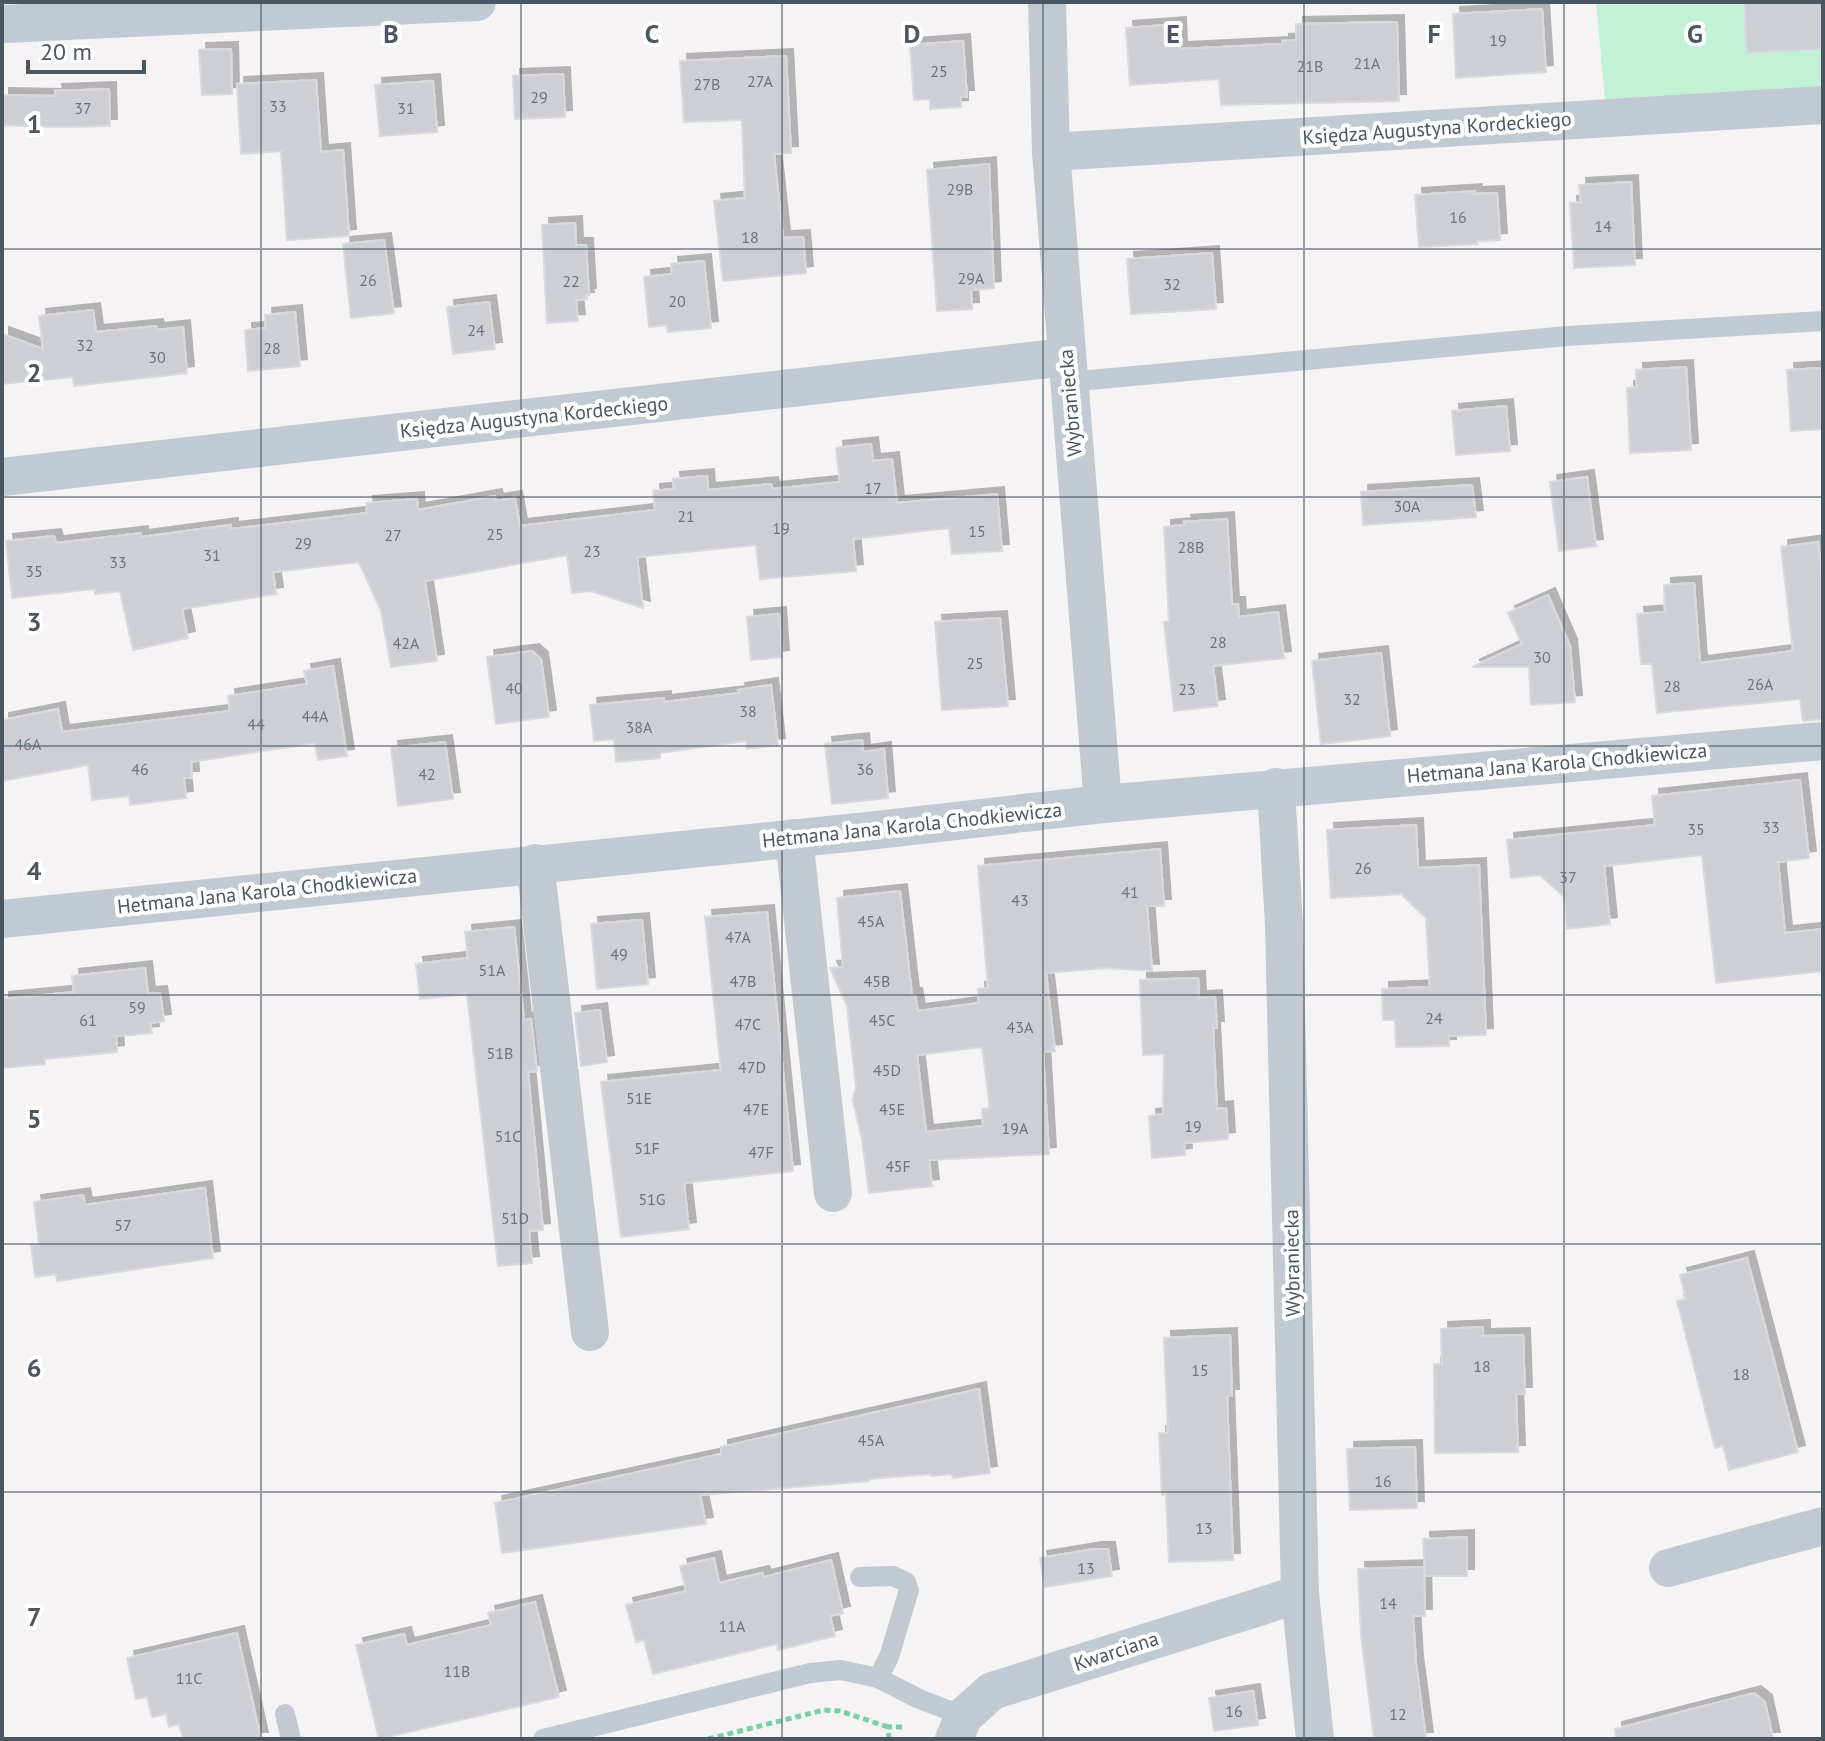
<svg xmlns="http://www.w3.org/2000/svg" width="1825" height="1741" viewBox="0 0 1825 1741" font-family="'PT Sans',sans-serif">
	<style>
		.green { fill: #c3f1d5 }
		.building { fill: #cdcfd5; stroke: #d7d9de; stroke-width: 2; fill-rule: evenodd; filter: url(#shadow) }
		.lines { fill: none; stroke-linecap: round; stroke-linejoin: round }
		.path { stroke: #7ad0a6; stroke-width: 5; stroke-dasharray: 6 4; stroke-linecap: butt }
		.service { stroke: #c1cad2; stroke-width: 20 }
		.minor { stroke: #c1cad2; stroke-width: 38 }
		.grid { fill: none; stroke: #4a5661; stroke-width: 2; stroke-opacity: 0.55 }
		.labels { text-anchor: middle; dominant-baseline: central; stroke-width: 8; stroke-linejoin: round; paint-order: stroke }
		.number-label { font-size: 16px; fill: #6b747e }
		.street-label { font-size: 20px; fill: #4a5661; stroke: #fff }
		.grid-label { font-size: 26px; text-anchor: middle; font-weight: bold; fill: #4a5661; stroke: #fff; stroke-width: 8; stroke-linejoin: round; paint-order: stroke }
	</style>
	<defs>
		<filter id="shadow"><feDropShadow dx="7" dy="-7" stdDeviation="0" flood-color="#0004"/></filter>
	</defs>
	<rect width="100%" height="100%" fill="#f5f3f3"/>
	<path class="green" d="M1596 2H1823V87L1605 100Z"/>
	<g class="building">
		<path d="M1744 2H1823V49L1747 53Z"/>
		<path d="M1542 9 1546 72 1456 78 1453 14Z"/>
		<path d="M1397 22 1399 101 1221 105 1219 79 1130 85 1126 28 1179 24 1180 49 1282 44V41L1296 40V24Z"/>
		<path d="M963 41 967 97H961V107L930 109V99L914 100 910 45Z"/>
		<path d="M231 49 232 94 202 95 199 50Z"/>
		<path d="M786 56 791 153 774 154 783 238 803 237 806 273 723 281 714 201 745 198 742 120 684 122 680 61Z"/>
		<path d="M563 74 565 117 515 119 513 76Z"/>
		<path d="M316 80 321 152 343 150 349 236 287 240 281 151 241 154 237 84Z"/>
		<path d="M433 81 437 132 380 136 375 85Z"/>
		<path d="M109 89 110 126 57 127 2 125V95L56 96 55 91Z"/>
		<path d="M989 164 994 288 971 290 972 309 937 311 927 170Z"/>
		<path d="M1631 182 1635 265 1574 268 1570 203 1581 202 1579 185Z"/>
		<path d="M1475 191 1474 194 1497 193 1500 240 1477 241V244L1419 247 1415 195Z"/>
		<path d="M575 223 576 245H586L589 295H586L587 299 576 300 578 321 547 323 542 225Z"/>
		<path d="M384 240 394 313 351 318 343 244Z"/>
		<path d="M1212 253 1216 309 1131 314 1127 259Z"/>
		<path d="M704 261 711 328 668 332 667 325 649 327 644 277 672 274 671 264Z"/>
		<path d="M489 302 495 349 453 354 447 307Z"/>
		<path d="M93 310 96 332 156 326 157 330 183 327 187 373 74 386 73 377 2 384V334L43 349 39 316Z"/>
		<path d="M295 312 300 366 248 371 245 330 266 328 265 315Z"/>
		<path d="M1686 367 1691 450 1630 453 1627 388 1637 387 1636 370Z"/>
		<path d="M1823 368V429L1791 431 1787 370Z"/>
		<path d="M1506 406 1510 451 1456 455 1452 411Z"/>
		<path d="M871 444 873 461 892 459 897 503 997 494 1002 551 952 554 949 528 853 539 856 571 760 579 756 545 637 557 643 608 591 591 572 593 567 555 425 581 437 661 391 667 381 611 359 562 273 572 276 594 182 609 188 638 133 650 120 591 95 594V589L12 598 6 541 54 536 56 543 141 533V537L231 525V529L367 513 366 503 417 499 418 510 495 496 496 501 515 498 520 526 655 510 653 491 674 489 673 479 707 476 708 490 771 484 772 489 840 482 836 448Z"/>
		<path d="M1587 477 1596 546 1559 551 1550 482Z"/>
		<path d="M1472 485 1476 517 1363 525 1361 492Z"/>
		<path d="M1227 519 1232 604H1238L1239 617 1278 612 1284 658 1213 666 1218 706 1174 711 1164 622 1169 621 1164 527 1185 525 1184 522Z"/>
		<path d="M1818 542 1823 585V719L1803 721 1800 699 1657 713 1652 664H1641L1637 614 1665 612 1664 585 1694 583 1700 663 1793 651 1781 547Z"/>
		<path d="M1548 595 1570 646 1575 702 1531 705 1529 667H1472L1522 644 1508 613Z"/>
		<path d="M779 614 782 657 751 660 747 617Z"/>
		<path d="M1000 618 1008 706 942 710 935 622Z"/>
		<path d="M532 651 541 659 549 717 496 724 487 657Z"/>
		<path d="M1381 653 1390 736 1321 744 1312 661Z"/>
		<path d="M333 666 347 756 318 760 315 743 191 762 192 778H184L186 798 130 805 129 796 92 800 88 765 2 781V720L58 709 62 732 230 711 228 696 307 684 304 671Z"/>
		<path d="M771 685 778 745 747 749 746 741 660 753V758L616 762 614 739 594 741 590 705 664 698V702L739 693 738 690Z"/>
		<path d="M862 740 863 752 884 749 888 798 832 804 825 744Z"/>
		<path d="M445 742 453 799 398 806 391 748Z"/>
		<path d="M1800 780 1809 858 1778 862 1785 933 1823 929V971L1716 983 1702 855 1604 866 1610 924 1567 929 1564 897 1540 875 1511 878 1507 840 1655 825 1652 796Z"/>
		<path d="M1416 825 1418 868 1479 865 1486 1035 1449 1036V1046L1396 1047 1395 1020H1383L1382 989 1430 987 1426 918 1401 894 1331 898 1327 830Z"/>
		<path d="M1160 849 1164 906H1147L1152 971 1105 968 1046 973 1055 1051 1043 1052 1049 1154 929 1160 932 1186 869 1193 862 1140 853 1100 856 1087 847 1006 830 968 843 967 837 898 900 891 912 995H915L918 1011 979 1003 978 989 988 988 978 866ZM982 1047 990 1108 982 1109 983 1126 926 1132 917 1055Z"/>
		<path d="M767 912 793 1171 684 1183 689 1229 621 1237 601 1082 721 1070 705 917Z"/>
		<path d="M642 920 648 984 597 989 591 924Z"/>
		<path d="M514 927 524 1020 531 1019 537 1071 528 1072 543 1230 529 1231 532 1263 498 1266 467 994 420 999 416 964 468 958 465 932Z"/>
		<path d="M145 968 148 994 160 993 164 1021 150 1023 152 1033 116 1036 117 1052 44 1059 45 1064 2 1068V999L74 992 72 976Z"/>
		<path d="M1198 978 1199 998 1215 997 1217 1028H1213L1217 1109 1226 1108 1228 1139 1184 1143 1185 1155 1152 1158 1149 1116 1163 1114 1164 1054 1143 1055 1140 980Z"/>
		<path d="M600 1010 607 1062 581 1066 575 1013Z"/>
		<path d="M205 1188 213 1258 57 1281 56 1274 35 1277 31 1245 39 1244 34 1202 83 1195 85 1205Z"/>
		<path d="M1747 1258 1798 1452 1729 1470 1723 1446 1715 1448 1677 1301 1686 1299 1680 1275Z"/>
		<path d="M1483 1327V1336L1523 1335 1525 1394H1516L1518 1452 1435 1453 1434 1364H1442L1441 1329Z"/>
		<path d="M1230 1335 1232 1396H1227L1233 1560 1169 1562 1166 1494 1162 1495 1159 1433H1168L1164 1338Z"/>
		<path d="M979 1389 990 1473 953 1478 952 1474 931 1476V1474L869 1479V1481L700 1495 706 1524 502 1553 495 1503 721 1454V1447Z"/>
		<path d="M1415 1447 1417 1508 1350 1510 1347 1449Z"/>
		<path d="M1467 1537V1576H1425L1423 1539Z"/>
		<path d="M1094 1549H1108L1112 1576 1045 1587 1040 1558Z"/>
		<path d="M714 1558 719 1583 762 1573 764 1577 831 1560 843 1613 830 1616 835 1636 778 1650 777 1644 653 1674 644 1640 636 1642 626 1605 686 1591 680 1566Z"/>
		<path d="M1424 1567 1425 1616H1413L1416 1663 1426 1739H1374L1361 1635 1358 1569Z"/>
		<path d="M535 1602 559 1697 379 1739 356 1645 404 1634 407 1645 491 1625 488 1613Z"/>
		<path d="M237 1633 261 1739H183L179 1724 169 1727 166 1714 152 1717 147 1697 136 1699 127 1658Z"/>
		<path d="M1253 1691 1258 1725 1214 1731 1209 1698Z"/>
		<path d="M1754 1693 1765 1702 1773 1739H1616L1615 1729Z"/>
	</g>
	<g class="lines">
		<g class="path">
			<path d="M708 1739 824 1710 840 1711 888 1727"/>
			<path d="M889 1739 888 1727H906"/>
		</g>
		<g class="service">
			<path d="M1068 382 1567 336 1823 321"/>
			<path d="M860 1577 893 1576 906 1582 909 1590 889 1657 878 1678"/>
			<path d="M285 1714 291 1739"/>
			<path d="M543 1739 810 1673 841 1670 878 1678 919 1699 964 1716"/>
		</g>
		<g class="minor">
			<path d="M1047 2 1051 152 1103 804"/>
			<path d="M2 24 477 2"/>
			<path d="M1051 152 1823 105"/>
			<path d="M2 477 1066 357"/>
			<path d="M1276 787 1284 925 1300 1594 1315 1739"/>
			<path d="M794 838 833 1193"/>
			<path d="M535 863 590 1332"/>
			<path d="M2 919 868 831 1103 804 1823 741"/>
			<path d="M1668 1568 1823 1526"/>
			<path d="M954 1739 964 1716 992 1691 1300 1594"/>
		</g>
	</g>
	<path class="grid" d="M261 2V1739M521 2V1739M782 2V1739M1043 2V1739M1304 2V1739M1564 2V1739M2 249H1823M2 497H1823M2 746H1823M2 995H1823M2 1244H1823M2 1492H1823"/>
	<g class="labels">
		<g class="number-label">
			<text x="1498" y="40">19</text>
			<text x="1367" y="63">21A</text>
			<text x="1310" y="66">21B</text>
			<text x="939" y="71">25</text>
			<text x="760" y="81">27A</text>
			<text x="707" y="84">27B</text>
			<text x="539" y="97">29</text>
			<text x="278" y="106">33</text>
			<text x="83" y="108">37</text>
			<text x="406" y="108">31</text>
			<text x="960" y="189">29B</text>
			<text x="1458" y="217">16</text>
			<text x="1603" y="226">14</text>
			<text x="750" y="237">18</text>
			<text x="971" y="278">29A</text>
			<text x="368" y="280">26</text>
			<text x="571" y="281">22</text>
			<text x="1172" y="284">32</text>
			<text x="677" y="301">20</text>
			<text x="476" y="330">24</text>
			<text x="85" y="345">32</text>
			<text x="272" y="348">28</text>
			<text x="157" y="357">30</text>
			<text x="873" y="488">17</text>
			<text x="1407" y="506">30A</text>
			<text x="686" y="516">21</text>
			<text x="781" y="528">19</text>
			<text x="977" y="531">15</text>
			<text x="495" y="534">25</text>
			<text x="393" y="535">27</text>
			<text x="303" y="543">29</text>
			<text x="1191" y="547">28B</text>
			<text x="592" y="551">23</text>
			<text x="212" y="555">31</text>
			<text x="118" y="562">33</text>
			<text x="34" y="571">35</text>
			<text x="1218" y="642">28</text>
			<text x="406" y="643">42A</text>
			<text x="1542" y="657">30</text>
			<text x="975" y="663">25</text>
			<text x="1760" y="684">26A</text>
			<text x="1672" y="686">28</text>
			<text x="514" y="688">40</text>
			<text x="1187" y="689">23</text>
			<text x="1352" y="699">32</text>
			<text x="748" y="711">38</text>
			<text x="315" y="716">44A</text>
			<text x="256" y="724">44</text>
			<text x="639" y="727">38A</text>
			<text x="28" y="744">46A</text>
			<text x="140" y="769">46</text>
			<text x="865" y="769">36</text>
			<text x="427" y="774">42</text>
			<text x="1771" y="827">33</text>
			<text x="1696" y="829">35</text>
			<text x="1363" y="868">26</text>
			<text x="1568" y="877">37</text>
			<text x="1130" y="892">41</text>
			<text x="1020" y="900">43</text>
			<text x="871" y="921">45A</text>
			<text x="738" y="937">47A</text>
			<text x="619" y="954">49</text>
			<text x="492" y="970">51A</text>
			<text x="743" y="981">47B</text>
			<text x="877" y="981">45B</text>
			<text x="137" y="1007">59</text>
			<text x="1434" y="1018">24</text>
			<text x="88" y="1020">61</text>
			<text x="882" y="1020">45C</text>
			<text x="748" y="1024">47C</text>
			<text x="1020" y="1027">43A</text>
			<text x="500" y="1053">51B</text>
			<text x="752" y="1067">47D</text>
			<text x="887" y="1070">45D</text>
			<text x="639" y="1098">51E</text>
			<text x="756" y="1109">47E</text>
			<text x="892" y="1109">45E</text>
			<text x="1193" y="1126">19</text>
			<text x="1015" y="1128">19A</text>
			<text x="508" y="1136">51C</text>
			<text x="647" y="1148">51F</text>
			<text x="761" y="1152">47F</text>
			<text x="898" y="1166">45F</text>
			<text x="652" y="1199">51G</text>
			<text x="515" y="1218">51D</text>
			<text x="123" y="1225">57</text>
			<text x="1482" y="1366">18</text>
			<text x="1200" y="1370">15</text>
			<text x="1741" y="1374">18</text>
			<text x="871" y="1440">45A</text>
			<text x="1383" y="1481">16</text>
			<text x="1204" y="1528">13</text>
			<text x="1086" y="1568">13</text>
			<text x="1388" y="1603">14</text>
			<text x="732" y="1626">11A</text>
			<text x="457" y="1671">11B</text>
			<text x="189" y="1678">11C</text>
			<text x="1234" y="1711">16</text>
			<text x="1398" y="1714">12</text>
		</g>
		<g class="street-label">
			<text transform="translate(1437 128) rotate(-4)">Księdza Augustyna Kordeckiego</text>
			<text transform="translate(1070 403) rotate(-95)">Wybraniecka</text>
			<text transform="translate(534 417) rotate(-6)">Księdza Augustyna Kordeckiego</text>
			<text transform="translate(1557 763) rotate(-5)">Hetmana Jana Karola Chodkiewicza</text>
			<text transform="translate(912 825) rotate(-6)">Hetmana Jana Karola Chodkiewicza</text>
			<text transform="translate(267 891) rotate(-6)">Hetmana Jana Karola Chodkiewicza</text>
			<text transform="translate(1292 1263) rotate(-91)">Wybraniecka</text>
			<text transform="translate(1116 1651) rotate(-18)">Kwarciana</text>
		</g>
	</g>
	<g class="grid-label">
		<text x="391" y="43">B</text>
		<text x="652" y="43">C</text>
		<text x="912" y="43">D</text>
		<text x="1173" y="43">E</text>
		<text x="1434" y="43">F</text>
		<text x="1695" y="43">G</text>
		<text x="34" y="133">1</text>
		<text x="34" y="382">2</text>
		<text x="34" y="631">3</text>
		<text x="34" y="880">4</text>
		<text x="34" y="1128">5</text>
		<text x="34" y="1377">6</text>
		<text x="34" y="1626">7</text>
	</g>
	<rect width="1825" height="1741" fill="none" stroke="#4a5661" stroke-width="8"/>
	<path d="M28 60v12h116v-12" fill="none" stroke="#4a5661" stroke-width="4"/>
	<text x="40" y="60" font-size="24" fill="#4a5661" stroke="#ffffff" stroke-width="6" paint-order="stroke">20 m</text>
</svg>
